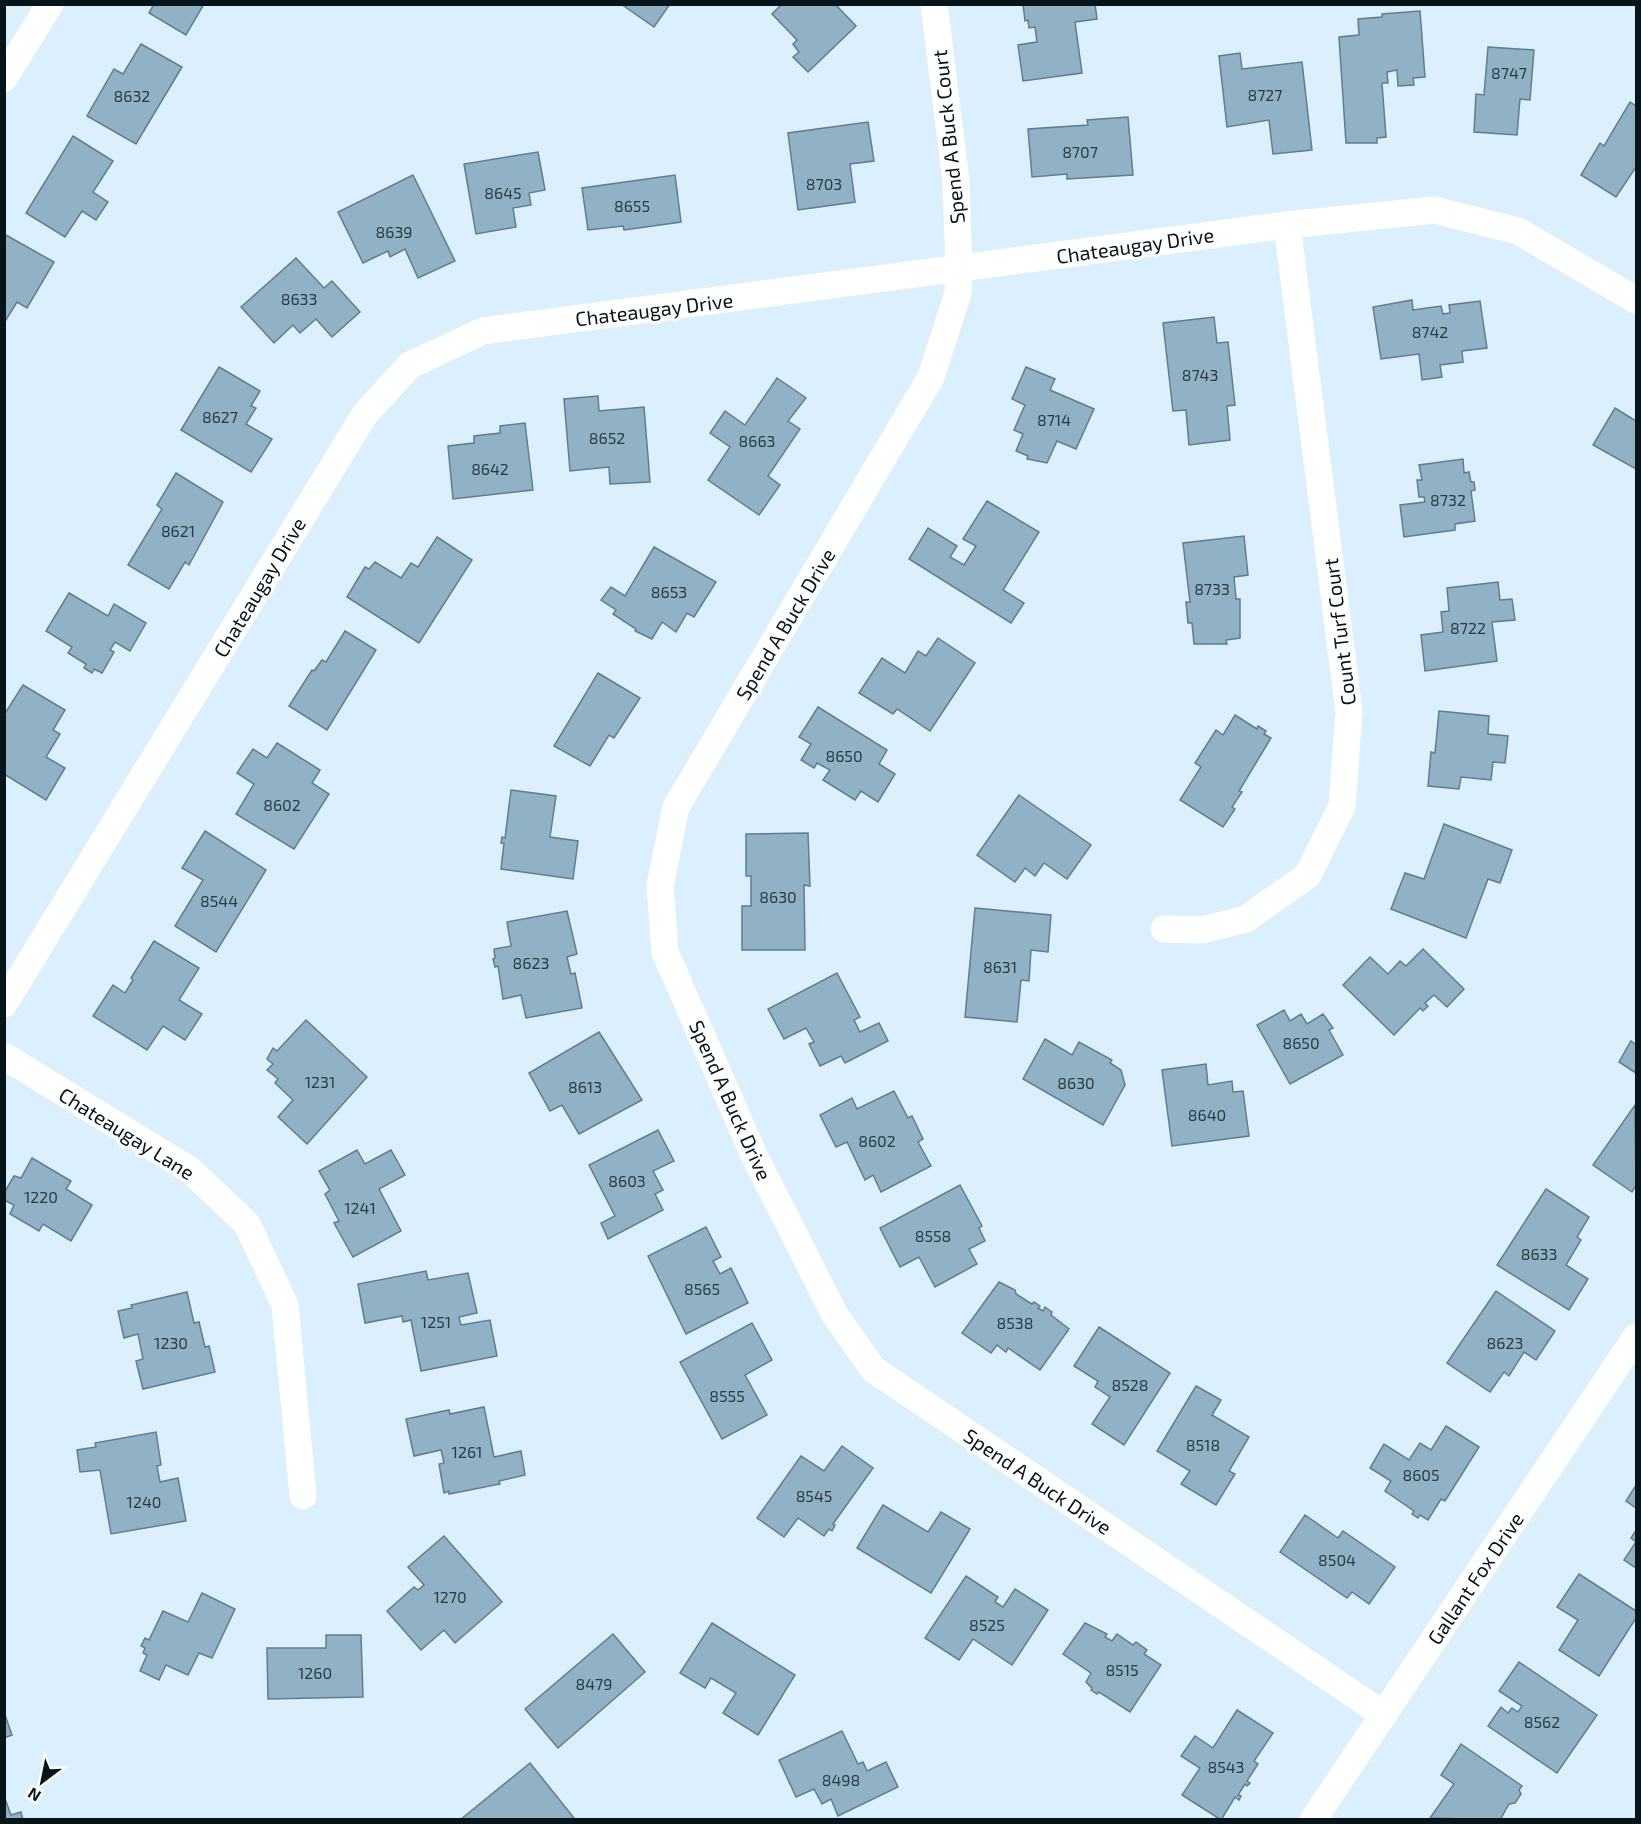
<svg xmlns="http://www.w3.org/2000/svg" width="1641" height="1824" viewBox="0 0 1641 1824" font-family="'Exo 2',sans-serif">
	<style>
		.building { fill: #90b2c4; stroke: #5e7e90; stroke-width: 1.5 }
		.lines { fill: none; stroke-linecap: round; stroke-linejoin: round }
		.minor { stroke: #fff; stroke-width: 27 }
		.labels { text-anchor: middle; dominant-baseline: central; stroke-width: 6; stroke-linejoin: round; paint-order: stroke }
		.number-label { font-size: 16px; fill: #293c44 }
		.street-label { font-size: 20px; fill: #07141a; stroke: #fff }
	</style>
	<rect width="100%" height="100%" fill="#dbf0fc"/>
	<g class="building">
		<path d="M154 4H204L186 35 149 13Z"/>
		<path d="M621 4H670L654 27Z"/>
		<path d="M835 4 856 26 808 72 793 57 799 52 793 44 797 40 772 14 782 4Z"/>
		<path d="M1023 4H1095L1097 19 1075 22 1082 73 1023 81 1018 45 1037 42 1035 27 1029 28 1028 20 1025 21Z"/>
		<path d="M1420 11 1425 77 1413 78 1414 85 1398 86 1397 70 1387 72 1388 83H1382L1386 137 1377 138V143H1346L1339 37 1359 35 1358 19 1382 17V14Z"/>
		<path d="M141 44 182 67 136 144 87 116 114 69 123 74Z"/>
		<path d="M1488 47 1534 50 1530 100 1520 99 1517 135 1474 132 1476 94 1484 95Z"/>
		<path d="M1240 53 1242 69 1302 62 1312 150 1273 154 1269 120 1227 127 1219 56Z"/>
		<path d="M1630 102 1636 106V167L1616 197 1581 175 1600 143 1604 146Z"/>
		<path d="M1128 117 1133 175 1067 179V174L1032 177 1028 129 1088 125 1087 120Z"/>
		<path d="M868 122 874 161 850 164 855 202 798 210 788 133Z"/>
		<path d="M73 136 113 161 93 192 108 202 96 220 82 211 65 237 26 213Z"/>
		<path d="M538 152 545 190 529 193 531 205 513 208 516 227 476 234 464 164Z"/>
		<path d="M413 175 455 261 418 278 405 249 390 257 388 251 363 263 338 212Z"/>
		<path d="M675 175 681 222 624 230 623 226 588 230 582 188Z"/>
		<path d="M4 234 54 262 27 308 17 302 4 323Z"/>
		<path d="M296 258 324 288 332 281 360 312 332 337 316 319 300 333 293 325 274 343 241 307Z"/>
		<path d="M1412 300 1413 310 1441 306 1443 314 1450 313 1449 305 1480 301 1487 348 1462 351 1463 362 1440 365 1442 377 1422 380 1419 354 1381 359 1373 307Z"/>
		<path d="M1214 317 1217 343 1228 342 1235 405 1227 406 1230 440 1189 445 1186 410 1173 411 1163 323Z"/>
		<path d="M219 367 260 391 251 406 256 408 246 424 272 439 251 472 181 430Z"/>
		<path d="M1026 367 1055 379 1050 390 1094 409 1076 449 1057 441 1047 463 1027 459 1028 456 1016 451 1023 434 1014 430 1025 405 1012 399Z"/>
		<path d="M777 378 806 398 788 421 800 429 768 476 780 485 759 515 708 480 730 447 710 433 725 411 745 425Z"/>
		<path d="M598 396 599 411 644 407 650 482 610 484 609 467 570 471 564 399Z"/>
		<path d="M1615 408 1636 421V469L1593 445Z"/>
		<path d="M525 423 533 490 453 499 448 446 474 443V436L500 433V426Z"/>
		<path d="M1463 459 1464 473 1469 472 1471 482H1474L1475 490 1471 491 1475 521 1455 524V530L1404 537 1400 505 1425 502 1424 497H1419L1417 480H1422L1419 465Z"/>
		<path d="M176 473 223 502 189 565 185 562 169 589 128 565 162 509 157 505Z"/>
		<path d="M987 501 1039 532 1003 590 1024 603 1011 623 909 559 928 528 957 546 950 557 964 565 976 546 963 539Z"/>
		<path d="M1244 536 1248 575 1234 577 1236 599H1240V638L1226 640 1227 644H1194L1192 623H1188L1186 602H1190L1183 543Z"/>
		<path d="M437 537 472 560 419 643 347 597 365 567 369 569 375 562 401 578 411 563 418 567Z"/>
		<path d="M654 547 716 582 694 617 687 613 676 632 662 622 652 639 635 631 636 629 613 614 616 610 601 600 611 587 625 596Z"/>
		<path d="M1498 582 1500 600 1512 599 1515 620 1492 622 1497 661 1425 671 1421 635 1443 632 1441 612 1449 611 1447 588Z"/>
		<path d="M69 593 108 616 114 604 146 623 130 651 115 642 110 650 114 652 102 673 94 669 92 673 84 668 86 664 68 653 72 647 46 631Z"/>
		<path d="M345 631 376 650 327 730 289 706 312 670 314 671 322 660 326 662Z"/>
		<path d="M938 638 975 663 930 731 897 709 893 714 859 693 882 658 905 673 918 651 926 656Z"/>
		<path d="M598 673 640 698 614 738 609 735 590 766 554 746Z"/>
		<path d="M23 685 65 710 53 730 60 734 46 757 65 768 46 800 4 774V715Z"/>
		<path d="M818 707 887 750 879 764 895 774 878 802 861 791 855 800 823 780 830 770 817 763 814 768 801 760 811 744 799 737Z"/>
		<path d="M1439 711 1489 716 1488 734 1508 736 1505 763 1493 762 1491 780 1461 777 1459 789 1428 786 1431 752 1435 753Z"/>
		<path d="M1235 715 1257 729 1258 726 1266 731 1264 734 1271 738 1239 791 1242 792 1232 807 1235 809 1223 827 1180 800 1201 767 1195 763 1216 730 1223 735Z"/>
		<path d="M277 743 320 770 312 783 329 794 294 849 236 814 254 784 237 773 253 749 267 758Z"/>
		<path d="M511 790 556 796 550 837 578 841 573 879 501 869 504 843H501L502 837 505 838Z"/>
		<path d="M1019 795 1091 845 1067 879 1044 863 1035 876 1025 868 1015 882 977 855Z"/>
		<path d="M1444 824 1512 850 1500 883 1488 879 1466 938 1391 909 1405 873 1424 879Z"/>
		<path d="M205 831 266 870 216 952 175 926 203 880 182 868Z"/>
		<path d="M808 833 810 886 804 885 805 950H742V906H751V876H746V834Z"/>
		<path d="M975 908 1051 915 1048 952 1031 950 1029 981 1021 980 1017 1022 965 1017Z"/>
		<path d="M567 911 577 954 567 957 571 974 575 973 582 1008 526 1018 521 995 503 999 498 966 495 967 493 959 495 958 494 949 511 946 507 922Z"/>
		<path d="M154 941 199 968 179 1000 202 1014 185 1040 163 1026 147 1050 93 1016 113 985 125 993 133 980 131 978Z"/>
		<path d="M1423 949 1464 989 1447 1007 1434 995 1425 1003 1428 1006 1423 1011 1420 1008 1394 1035 1343 985 1370 957 1388 974 1400 961 1406 966Z"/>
		<path d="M837 973 860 1017 854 1020 860 1032 879 1023 888 1041 845 1063 841 1056 820 1066 809 1044 814 1042 806 1028 784 1039 768 1009Z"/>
		<path d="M1284 1010 1290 1021 1301 1014 1307 1024 1323 1014 1333 1028 1329 1030 1343 1055 1290 1084 1257 1025Z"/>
		<path d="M306 1020 367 1077 307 1144 278 1117 293 1100 275 1083 278 1079 267 1070 273 1064 267 1059 273 1048 277 1051Z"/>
		<path d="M599 1032 642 1100 579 1134 562 1105 550 1111 529 1073Z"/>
		<path d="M1045 1039 1072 1055 1079 1042 1112 1060 1110 1063 1121 1070 1125 1085 1103 1125 1023 1079Z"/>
		<path d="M1631 1041 1636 1045V1073L1619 1062Z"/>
		<path d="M1206 1064 1208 1085 1232 1081 1233 1092 1243 1091 1249 1136 1172 1146 1162 1070Z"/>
		<path d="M894 1091 908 1118 912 1116 923 1139 918 1142 931 1166 881 1192 873 1175 865 1180 847 1142 836 1147 820 1115 852 1098 857 1109Z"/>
		<path d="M1635 1105 1636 1185 1632 1192 1593 1165Z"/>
		<path d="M658 1130 674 1161 653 1171 663 1190 655 1194 663 1210 608 1239 601 1223 615 1216 589 1165Z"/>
		<path d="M357 1150 365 1164 391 1150 405 1175 379 1189 401 1231 353 1257 334 1223 339 1221 325 1194 330 1190 319 1171Z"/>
		<path d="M32 1158 71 1181 66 1189 92 1205 71 1241 43 1224 39 1231 10 1214 14 1205 4 1200V1193L14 1176 21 1178Z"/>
		<path d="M960 1185 982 1226 979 1228 985 1241 969 1249 977 1264 935 1287 919 1257 900 1267 880 1228Z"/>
		<path d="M1546 1189 1589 1217 1577 1237 1581 1240 1566 1265 1588 1279 1569 1310 1497 1265Z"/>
		<path d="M706 1227 721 1257 713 1261 720 1274 731 1268 748 1303 686 1334 648 1256Z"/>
		<path d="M426 1271 428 1280 468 1273 477 1313 459 1317 461 1325 490 1320 497 1356 421 1371 411 1320 403 1322 402 1316 365 1323 358 1284Z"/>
		<path d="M999 1282 1015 1290 1016 1294 1032 1304 1034 1302 1040 1306 1038 1308 1043 1311 1045 1307 1052 1312 1051 1315 1069 1329 1040 1370 1008 1348 1006 1352 997 1345 991 1353 962 1333Z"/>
		<path d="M1496 1291 1555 1331 1536 1360 1524 1352 1509 1376 1504 1372 1490 1392 1447 1363Z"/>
		<path d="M187 1292 194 1323 199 1322 205 1347 209 1346 215 1372 143 1389 136 1361 143 1359 138 1334 124 1338 118 1311 132 1308 131 1305Z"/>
		<path d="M752 1323 772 1360 745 1375 767 1415 722 1439 680 1362Z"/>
		<path d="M1099 1327 1170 1373 1124 1445 1092 1424 1110 1397 1095 1387 1098 1381 1074 1366Z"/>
		<path d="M1196 1386 1221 1400 1212 1415 1249 1437 1229 1471 1235 1474 1216 1505 1181 1484 1190 1471 1157 1451Z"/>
		<path d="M484 1407 494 1457 521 1451 525 1475 499 1481 500 1484 449 1494V1491L444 1493 439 1464 444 1463 441 1450 414 1456 406 1419 449 1410 450 1414Z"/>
		<path d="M1446 1426 1479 1447 1445 1501 1441 1499 1428 1520 1420 1515 1418 1518 1412 1514 1414 1511 1385 1491 1391 1481 1370 1468 1384 1444 1409 1460 1420 1443 1431 1450Z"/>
		<path d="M156 1432 161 1465 157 1466 160 1482 178 1478 186 1521 111 1534 100 1470 80 1472 77 1450 96 1447 95 1443Z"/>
		<path d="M842 1446 873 1468 833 1524 835 1525 832 1531 829 1529 824 1536 798 1518 784 1537 757 1518 801 1456 824 1471Z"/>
		<path d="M1636 1485V1508L1626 1501Z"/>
		<path d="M883 1505 928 1532 941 1512 970 1529 931 1593 857 1548Z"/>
		<path d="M1305 1515 1338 1538 1343 1531 1395 1567 1369 1604 1352 1592 1347 1598 1280 1552Z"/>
		<path d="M1636 1530V1568L1624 1560 1636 1542 1631 1538Z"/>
		<path d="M444 1536 502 1602 455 1643 444 1630 421 1650 387 1611 414 1587 418 1590 424 1585 408 1567Z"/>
		<path d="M1579 1574 1636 1611V1618L1599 1676 1559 1650 1578 1620 1557 1607Z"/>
		<path d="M966 1576 998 1597 995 1602 1003 1607 1015 1589 1048 1610 1012 1665 973 1639 959 1660 925 1638Z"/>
		<path d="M202 1593 235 1609 212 1658 199 1653 188 1675 166 1665 159 1680 140 1671 147 1655 143 1653 145 1648 141 1646 145 1638 149 1640 163 1611 188 1622Z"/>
		<path d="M712 1623 795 1675 758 1735 723 1713 736 1693 711 1678 705 1688 680 1673Z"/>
		<path d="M1085 1623 1107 1634 1105 1637 1112 1641 1117 1634 1133 1645 1136 1642 1147 1650 1144 1654 1161 1665 1130 1712 1099 1692 1097 1694 1091 1690 1092 1688 1086 1682 1091 1673 1063 1654Z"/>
		<path d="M613 1634 645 1672 558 1748 525 1709Z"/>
		<path d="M326 1635H361L363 1697 268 1699 267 1648H326Z"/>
		<path d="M1519 1662 1597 1715 1557 1773 1488 1726 1501 1707 1508 1713 1512 1708 1518 1712 1522 1706 1499 1691Z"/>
		<path d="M1237 1710 1273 1733 1254 1761 1258 1764 1247 1781 1250 1783 1247 1786 1245 1784 1238 1795 1241 1796 1239 1800 1235 1797 1221 1820 1182 1795 1200 1768 1181 1756 1195 1736 1213 1748Z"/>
		<path d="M4 1712 12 1735 4 1738Z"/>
		<path d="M842 1731 858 1764 863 1762 867 1771 886 1762 898 1787 838 1816 831 1799 822 1804 814 1789 796 1797 779 1760Z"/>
		<path d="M1461 1744 1522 1786 1519 1790 1521 1794 1515 1803 1509 1804 1500 1820 1430 1818 1454 1784 1441 1775Z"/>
		<path d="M530 1763 574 1818 572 1820H460Z"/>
		<path d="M4 1796 11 1815 21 1812 23 1820H4Z"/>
	</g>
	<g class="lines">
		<g class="minor">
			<path d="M934 4 956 181 959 269 958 293 931 377 676 807 660 886 665 952 754 1155 835 1315 873 1369 1384 1715"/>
			<path d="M4 78 50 4"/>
			<path d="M1164 929 1202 930 1246 919 1308 875 1342 806 1349 712 1287 225"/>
			<path d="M4 1004 365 414 410 365 483 331 1287 225 1434 210 1518 231 1636 300"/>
			<path d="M4 1056 190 1170 247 1224 285 1305 303 1496"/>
			<path d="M1313 1820 1636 1337"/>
		</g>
	</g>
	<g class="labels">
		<g class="number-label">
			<text x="1509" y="72">8747</text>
			<text x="1265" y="94">8727</text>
			<text x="132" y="95">8632</text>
			<text x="1080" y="151">8707</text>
			<text x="824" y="183">8703</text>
			<text x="503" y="192">8645</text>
			<text x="632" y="205">8655</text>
			<text x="394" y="231">8639</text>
			<text x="299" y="298">8633</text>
			<text x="1430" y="331">8742</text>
			<text x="1200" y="374">8743</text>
			<text x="220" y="416">8627</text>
			<text x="1054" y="419">8714</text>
			<text x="607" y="437">8652</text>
			<text x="757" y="440">8663</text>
			<text x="490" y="468">8642</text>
			<text x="1448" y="499">8732</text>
			<text x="178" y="530">8621</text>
			<text x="1212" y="588">8733</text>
			<text x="669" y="591">8653</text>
			<text x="1468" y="627">8722</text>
			<text x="844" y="755">8650</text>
			<text x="282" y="804">8602</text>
			<text x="778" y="896">8630</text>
			<text x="219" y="900">8544</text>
			<text x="531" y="962">8623</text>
			<text x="1000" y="966">8631</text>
			<text x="1301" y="1042">8650</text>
			<text x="320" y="1081">1231</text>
			<text x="1076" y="1082">8630</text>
			<text x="585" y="1086">8613</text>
			<text x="1207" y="1114">8640</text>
			<text x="877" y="1140">8602</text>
			<text x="627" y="1180">8603</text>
			<text x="41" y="1196">1220</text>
			<text x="360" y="1207">1241</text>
			<text x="933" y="1235">8558</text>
			<text x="1539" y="1253">8633</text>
			<text x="702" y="1288">8565</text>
			<text x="436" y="1321">1251</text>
			<text x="1015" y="1322">8538</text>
			<text x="171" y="1342">1230</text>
			<text x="1505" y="1342">8623</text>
			<text x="1130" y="1384">8528</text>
			<text x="727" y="1395">8555</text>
			<text x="1203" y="1444">8518</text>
			<text x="467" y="1451">1261</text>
			<text x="1421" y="1474">8605</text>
			<text x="814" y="1495">8545</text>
			<text x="144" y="1501">1240</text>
			<text x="1337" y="1559">8504</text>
			<text x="450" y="1596">1270</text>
			<text x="987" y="1624">8525</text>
			<text x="1122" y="1669">8515</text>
			<text x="315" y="1672">1260</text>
			<text x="594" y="1683">8479</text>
			<text x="1542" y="1721">8562</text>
			<text x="1226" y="1766">8543</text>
			<text x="841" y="1779">8498</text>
		</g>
		<g class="street-label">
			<text transform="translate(948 137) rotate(-96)">Spend A Buck Court</text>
			<text transform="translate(1135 245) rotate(-8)">Chateaugay Drive</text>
			<text transform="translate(654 309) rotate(-7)">Chateaugay Drive</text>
			<text transform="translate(259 587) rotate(-59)">Chateaugay Drive</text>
			<text transform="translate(785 624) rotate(-59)">Spend A Buck Drive</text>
			<text transform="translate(1339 632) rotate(-97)">Count Turf Court</text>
			<text transform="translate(731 1100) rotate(66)">Spend A Buck Drive</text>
			<text transform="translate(127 1133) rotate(32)">Chateaugay Lane</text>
			<text transform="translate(1038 1481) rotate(34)">Spend A Buck Drive</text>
			<text transform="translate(1475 1578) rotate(-56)">Gallant Fox Drive</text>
		</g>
	</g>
	<rect width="1641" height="1824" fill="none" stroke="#07141a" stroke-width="12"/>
	<g transform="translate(42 1782) rotate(212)" stroke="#ffffff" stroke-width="4.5" paint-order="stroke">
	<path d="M0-4.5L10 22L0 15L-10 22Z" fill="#07141a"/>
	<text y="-9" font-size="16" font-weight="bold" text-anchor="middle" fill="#07141a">N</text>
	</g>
</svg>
